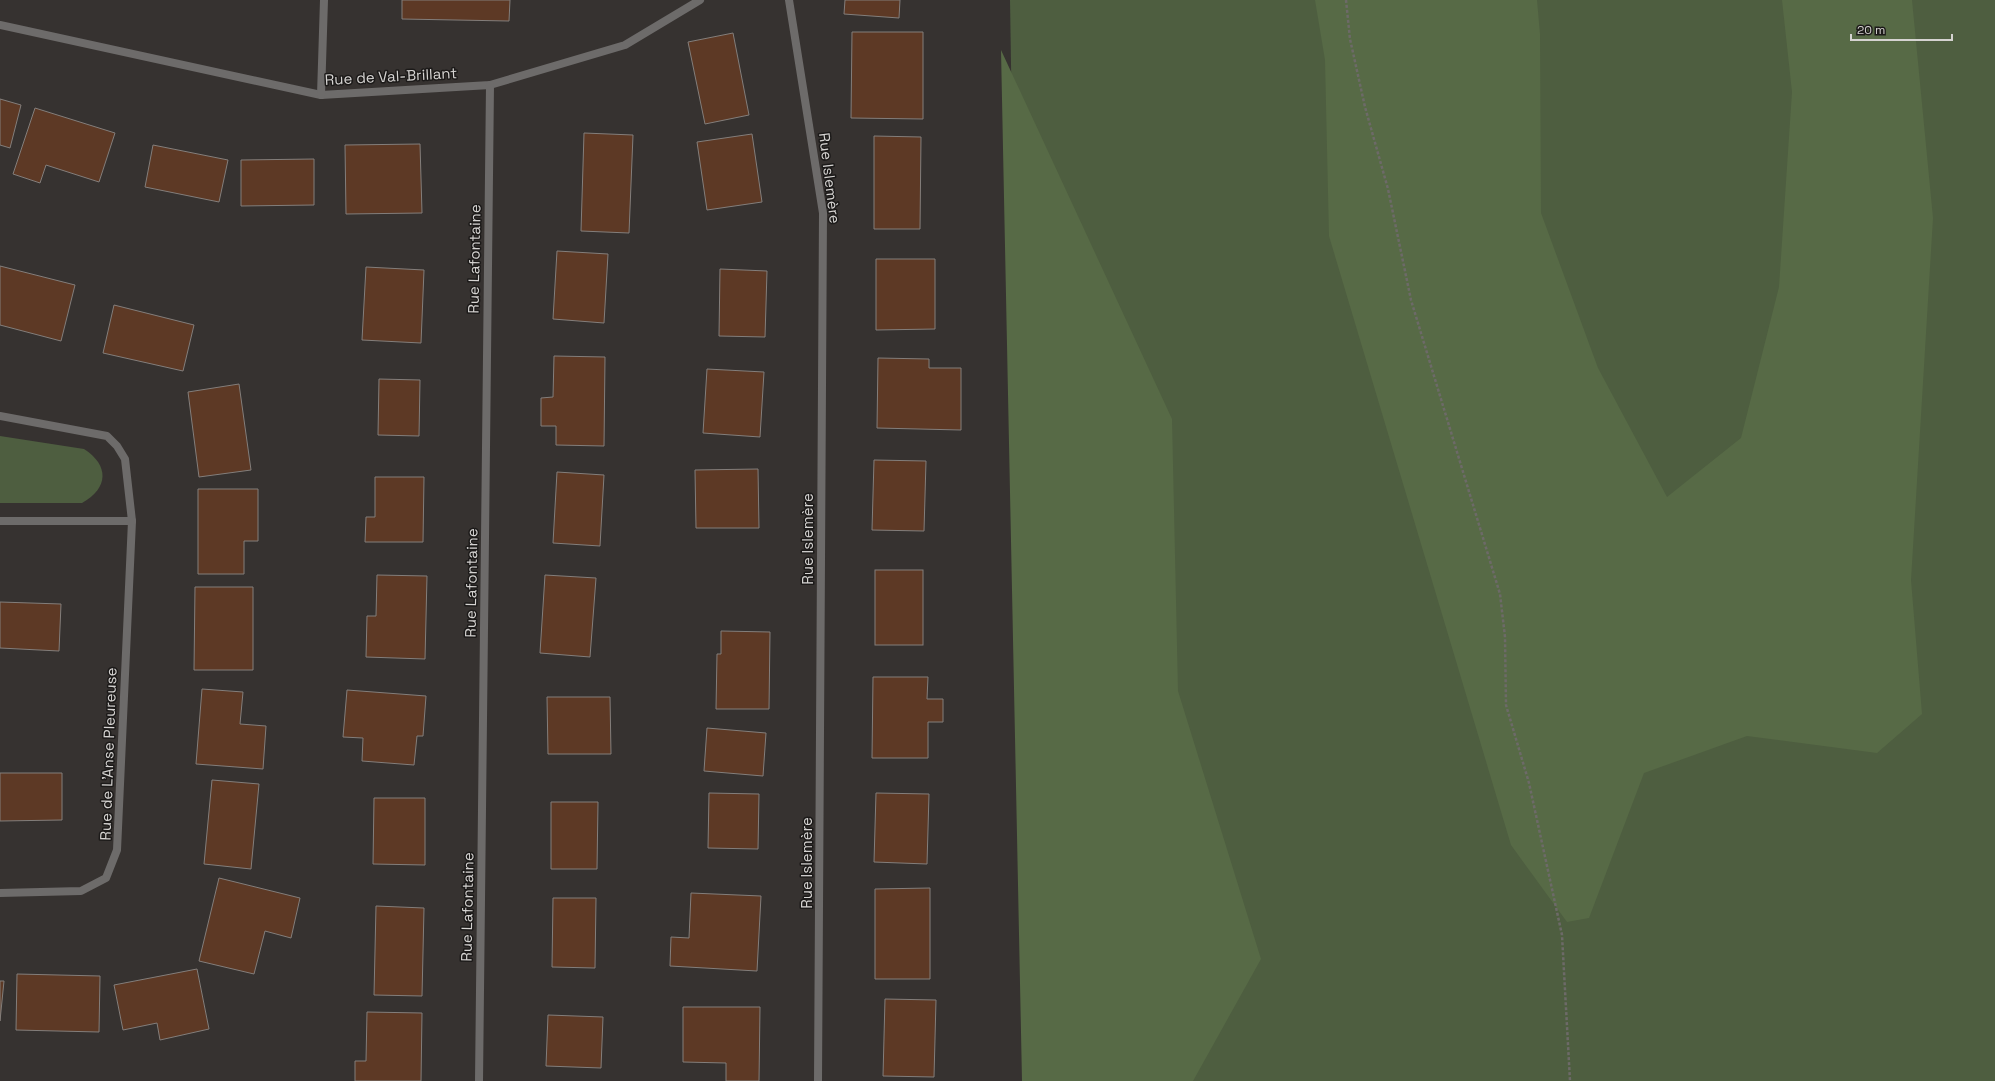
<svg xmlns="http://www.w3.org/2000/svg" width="1995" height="1081" viewBox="0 0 1995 1081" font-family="'Space Grotesk',sans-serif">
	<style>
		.green { fill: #4e5e40 }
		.forest { fill: #576a46 }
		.building { fill: #5d3925; stroke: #837e7b }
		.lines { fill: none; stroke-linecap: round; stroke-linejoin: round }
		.path { stroke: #6d6a68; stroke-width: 2.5; stroke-dasharray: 3 2; stroke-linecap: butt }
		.minor { stroke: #6d6b6a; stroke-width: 8 }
		.labels { text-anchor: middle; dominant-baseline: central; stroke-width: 3; stroke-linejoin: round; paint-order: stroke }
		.street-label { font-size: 15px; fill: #d5d3d1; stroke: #1c1a19 }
	</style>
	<rect width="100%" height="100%" fill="#363230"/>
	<g class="green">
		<path d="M1010 0H1995V1081H1027Z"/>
		<path d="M0 436 84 449C109 465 109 488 82 503H0Z"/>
	</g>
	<g class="forest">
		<path d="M1315 0H1537L1540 34 1541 213 1598 368 1667 497 1741 438 1779 287 1792 92 1782 0H1912L1933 218 1911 580 1922 714 1877 753 1747 736 1644 773 1589 918 1567 922 1511 845 1329 236 1325 60Z"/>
		<path d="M1001 50 1172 419 1178 691 1261 959 1193 1081H1022Z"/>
	</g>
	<g class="building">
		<path d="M402 0H510L509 21 402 19Z"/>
		<path d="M845 0H900L899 18 844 14Z"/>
		<path d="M852 32H923V119L851 118Z"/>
		<path d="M733 33 749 115 705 124 688 42Z"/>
		<path d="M0 99 21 105 10 148 0 145Z"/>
		<path d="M35 108 115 133 99 182 46 165 40 183 13 174Z"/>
		<path d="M584 133 633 135 629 233 581 231Z"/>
		<path d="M752 134 762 202 707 210 697 142Z"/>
		<path d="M874 136 921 137 920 229H874Z"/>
		<path d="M420 144 422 213 346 214 345 145Z"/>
		<path d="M153 145 228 160 219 202 145 187Z"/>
		<path d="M314 159V205L241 206V160Z"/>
		<path d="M557 251 608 254 604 323 553 319Z"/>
		<path d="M876 259H935V329L876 330Z"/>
		<path d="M0 266 75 285 61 341 0 325Z"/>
		<path d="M366 267 424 270 421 343 362 340Z"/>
		<path d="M720 269 767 271 765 337 719 336Z"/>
		<path d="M114 305 194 325 183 371 103 353Z"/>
		<path d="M554 356 605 357 604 446 556 445V426H541V398L553 397Z"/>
		<path d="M878 358 929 359V368H961V430L877 428Z"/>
		<path d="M707 369 764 372 760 437 703 433Z"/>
		<path d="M379 379 420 380 419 436 378 435Z"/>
		<path d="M239 384 251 470 199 477 188 392Z"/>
		<path d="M874 460 926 461 924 531 872 530Z"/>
		<path d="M758 469 759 528H696L695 470Z"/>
		<path d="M557 472 604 475 600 546 553 543Z"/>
		<path d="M375 477H424L423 542H365L366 517H375Z"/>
		<path d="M198 489H258V541H244V574H198Z"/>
		<rect x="875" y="570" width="48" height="75"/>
		<path d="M377 575 427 576 425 659 366 657 367 616H376Z"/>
		<path d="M545 575 596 578 590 657 540 653Z"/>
		<path d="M195 587H253V670H194Z"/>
		<path d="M0 602 61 604 59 651 0 648Z"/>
		<path d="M721 631 770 632 769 709H716L717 654H721Z"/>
		<path d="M873 677H928L927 699H943V722H928V758H872Z"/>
		<path d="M202 689 243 692 240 724 266 726 263 769 196 764Z"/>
		<path d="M347 690 426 696 423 736H417L414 765 362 761 363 738 343 737Z"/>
		<path d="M547 697H610L611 754H548Z"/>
		<path d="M707 728 766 733 763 776 704 771Z"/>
		<path d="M0 773H62V820L0 821Z"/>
		<path d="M212 780 259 784 251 869 204 864Z"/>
		<path d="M709 793 759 794 758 849 708 848Z"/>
		<path d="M876 793 929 794 927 864 874 862Z"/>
		<path d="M374 798H425V865L373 864Z"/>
		<path d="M551 802H598L597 869H551Z"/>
		<path d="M219 878 300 898 291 938 265 931 254 974 199 961Z"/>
		<path d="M930 888V979H875V889Z"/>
		<path d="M691 893 761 896 757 971 670 966 671 937 689 938Z"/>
		<path d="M553 898H596L595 968 552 967Z"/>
		<path d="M376 906 424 908 422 996 374 995Z"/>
		<path d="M197 969 209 1029 160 1040 157 1023 123 1030 114 985Z"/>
		<path d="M17 974 100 976 99 1032 16 1030Z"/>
		<path d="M0 981H4L0 1021Z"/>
		<path d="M885 999 936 1000 934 1077 883 1076Z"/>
		<path d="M683 1007H760L759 1081H726V1063L683 1062Z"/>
		<path d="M367 1012 422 1013 421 1081H355V1061H366Z"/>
		<path d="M548 1015 603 1017 601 1068 546 1066Z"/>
	</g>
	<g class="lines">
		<path class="path" d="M1346 0 1350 39 1365 107 1388 189 1411 300 1500 594 1505 637 1506 705 1529 783 1562 935 1570 1081"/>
		<g class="minor">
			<path d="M789 0 823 213 818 1081"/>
			<path d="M0 25 321 95 490 85 625 45 700 0"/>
			<path d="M321 95 324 0"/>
			<path d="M0 416 107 436 117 446 125 459 132 521 117 850 106 878 81 891 0 893"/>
			<path d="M0 521H132"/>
			<path d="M479 1081 490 85"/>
		</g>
	</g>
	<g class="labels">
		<g class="street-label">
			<text transform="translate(391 76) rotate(-3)">Rue de Val-Brillant</text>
			<text transform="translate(830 178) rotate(83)">Rue Islemère</text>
			<text transform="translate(474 259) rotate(-89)">Rue Lafontaine</text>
			<text transform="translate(807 539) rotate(-90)">Rue Islemère</text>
			<text transform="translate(471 583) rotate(-89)">Rue Lafontaine</text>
			<text transform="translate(108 754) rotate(-88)">Rue de L'Anse Pleureuse</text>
			<text transform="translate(806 863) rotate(-90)">Rue Islemère</text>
			<text transform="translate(467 907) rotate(-89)">Rue Lafontaine</text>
		</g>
	</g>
	<path d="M1851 34v6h101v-6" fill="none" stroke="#d5d3d1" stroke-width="2"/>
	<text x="1857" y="34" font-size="12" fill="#d5d3d1" stroke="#1c1a19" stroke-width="3" paint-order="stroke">20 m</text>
</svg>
